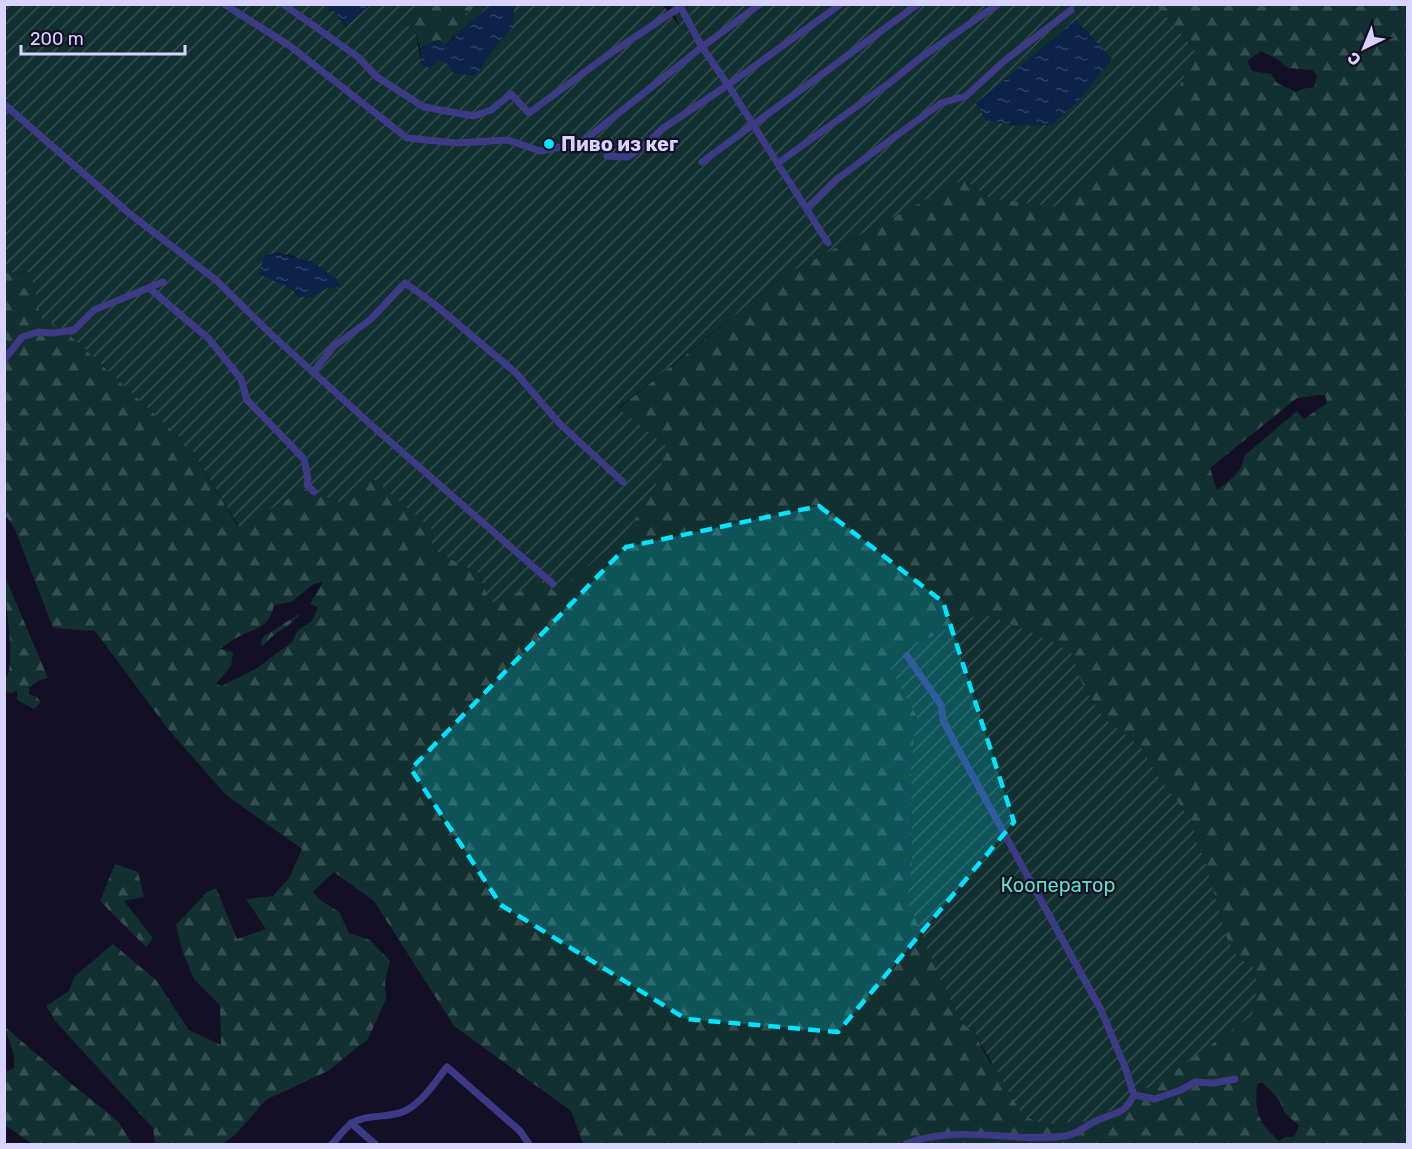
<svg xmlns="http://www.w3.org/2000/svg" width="1412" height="1149" viewBox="0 0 1412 1149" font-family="Rubik,sans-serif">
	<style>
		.forest { fill: url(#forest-firs); fill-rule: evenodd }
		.garden { fill: url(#garden-furrows); fill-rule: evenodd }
		.water { fill: url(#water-ripples) }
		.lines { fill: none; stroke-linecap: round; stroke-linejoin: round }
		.street { stroke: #3d3a85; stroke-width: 7 }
		.marked { fill: #00e5ff; fill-opacity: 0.2; stroke: #00e5ff; stroke-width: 4.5; stroke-dasharray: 12 8; stroke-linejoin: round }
		.poi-dot { fill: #00e5ff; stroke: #130f26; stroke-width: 2 }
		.labels { text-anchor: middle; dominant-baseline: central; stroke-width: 4.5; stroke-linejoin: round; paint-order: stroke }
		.poi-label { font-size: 20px; font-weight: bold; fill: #d9d4ff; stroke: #130f26; text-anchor: start }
		.park-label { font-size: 20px; fill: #5fe0c0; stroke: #130f26 }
	</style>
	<defs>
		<pattern id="forest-firs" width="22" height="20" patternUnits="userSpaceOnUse" patternTransform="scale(1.5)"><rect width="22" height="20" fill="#12302f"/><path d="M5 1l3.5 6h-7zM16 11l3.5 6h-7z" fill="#344d4e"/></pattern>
		<pattern id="garden-furrows" width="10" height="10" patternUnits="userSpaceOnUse" patternTransform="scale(1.5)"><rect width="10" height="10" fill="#12302f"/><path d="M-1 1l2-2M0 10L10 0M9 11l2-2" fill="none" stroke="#344d4e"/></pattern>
		<pattern id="water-ripples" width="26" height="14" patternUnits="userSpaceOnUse" patternTransform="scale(1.5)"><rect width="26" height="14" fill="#0c2248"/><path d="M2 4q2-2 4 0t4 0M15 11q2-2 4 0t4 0" fill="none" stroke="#2f4163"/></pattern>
	</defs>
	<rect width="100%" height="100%" fill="#130f26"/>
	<g class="forest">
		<path d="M427 5H476C463 17 458 33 445 46L439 40 420 48 415 31 405 23Z"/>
		<path d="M1156 5H1407V1144H1116L1111 1142 1109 1144H583L571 1111 454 1026 374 901 334 872 313 892 320 900 339 912 349 933 370 940 390 961 385 982 386 999 368 1039 328 1071 266 1100 236 1134 223 1144H155L153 1128 56 1022 46 1006 69 991 74 977 113 944 156 980 189 1030 221 1045 220 1005 194 979 182 950 176 925 207 892 216 888 237 939 266 929 246 899 273 896 289 878 302 849 226 795 168 729 95 631 53 628 15 529 5 515 4 273 30 272 42 321 60 326 190 447 238 527 307 488 370 475 433 530 431 549 478 573 491 603 518 592 538 580 666 446 618 409 785 275 964 179 989 198 1195 50ZM1261 51 1277 59 1288 68 1312 70 1317 76 1314 87 1302 89 1296 92 1277 83 1271 74 1252 71 1247 61ZM1319 395H1325L1327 403 1304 419 1297 411 1244 456C1243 472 1229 481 1217 490L1210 468 1297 398ZM323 582 310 604 318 607 312 621 298 630 292 642 257 668 222 686 216 684 231 666 233 652 220 649C226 645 233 639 240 636 260 626 268 629 274 605L291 602 314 584ZM981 613 1036 634 1070 652 1083 686 1104 718 1140 746 1158 776 1194 824 1195 838 1205 861 1227 939 1239 958 1254 969 1156 1085 1128 1094 990 1063 974 1032 962 1023 940 979 908 899 912 866 911 765 917 716 889 667 909 645 929 638ZM1262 1082 1279 1099 1285 1113 1299 1126 1294 1137H1285L1279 1141C1258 1122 1254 1112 1257 1084Z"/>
		<path d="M5 577 48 678 38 681 29 688V694L37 697 41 702 34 709 17 700V691L11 693 5 691V677L8 675C15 650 4 606 5 577Z"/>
		<path d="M301 613C291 627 273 632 263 646L260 643 264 636Z"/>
		<path d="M115 864 138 872 144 897 124 901 153 938 146 947 100 901Z"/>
		<path d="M5 1027 74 1086 118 1121 132 1144H32L5 1125V1072L14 1068V1056Z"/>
	</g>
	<g class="garden">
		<path d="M514 4 663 5 680 27 671 5H1156L1195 50 1175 97 1065 208 989 198 964 179 785 275 618 408 666 446 654 491 625 534 557 593 538 580 518 592 491 603 478 573 431 549 433 530 370 476 347 506 307 488 239 527 190 447 60 326 42 321 30 272 5 273 4 5H327L330 11H335L345 27 370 5H427L405 23 415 31 422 65 441 60 448 64 480 70 485 59 512 28ZM276 253 294 256 339 289 329 287 299 297 264 256Z"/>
		<path d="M476 5H491L453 38 466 14Z"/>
		<path d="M981 613 1036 634 1071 652 1083 686 1104 718 1140 746 1158 776 1194 824 1195 838 1205 861 1227 939 1239 958 1254 968 1257 988 1252 1015 1156 1085 1128 1094 1130 1097 1126 1103 1089 1121 1043 1124 1023 1116 974 1032 962 1023 940 979 907 899 912 866 911 765 917 716 889 667 909 645 929 638Z"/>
	</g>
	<g class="water">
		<path d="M327 5H370L345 27 335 11H330Z"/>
		<path d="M491 5H514L512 28 485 59 480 71 474 76 453 73 448 64 441 60 430 68 422 65 420 48 439 40 446 46 468 24Z"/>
		<path d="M1076 20 1112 59 1079 100 1052 125 1015 126 986 120 976 103Z"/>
		<path d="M276 253 312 262 337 279 340 289 329 287 312 297H299L293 289 259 274 264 256Z"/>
	</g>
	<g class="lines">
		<g class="street">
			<path d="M224 4 290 46 407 138 456 143 508 140 540 151 581 143 702 47 728 85 828 243"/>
			<path d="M283 4 358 57 377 77 424 107 474 116 491 110 511 94 529 113 608 55 680 7"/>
			<path d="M679 4 702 47 760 4"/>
			<path d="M4 104 130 214 216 280 273 336 377 430 553 584"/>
			<path d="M607 156 628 157 650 141 662 129 728 85 841 4"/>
			<path d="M702 162 918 4"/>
			<path d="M778 163 892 81 919 59 998 4"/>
			<path d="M807 208 837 179 941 103 966 96 1004 61 1071 10"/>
			<path d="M149 288 209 339 241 379 247 400 304 459 308 479 307 485 314 492"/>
			<path d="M4 360 22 337 38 332 53 333 74 330 94 310 163 282"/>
			<path d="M313 372 334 346 370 320 405 283 433 303 516 373 560 424 623 482"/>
			<path d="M907 656 941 705 943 720 958 749 1101 1010 1125 1067 1134 1095"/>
			<path d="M351 1123 375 1144"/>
			<path d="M332 1144C338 1138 344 1129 351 1124 366 1113 388 1119 405 1111 423 1102 435 1082 447 1067L520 1131 529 1144"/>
			<path d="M906 1144C956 1124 1013 1143 1065 1136 1077 1135 1087 1124 1098 1120 1116 1112 1124 1115 1134 1095L1155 1099 1181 1090 1195 1082 1214 1083 1235 1079"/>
		</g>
	</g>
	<path class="marked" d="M819 506 943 602 1014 822 838 1032 686 1019 501 905 411 769 626 547Z"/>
	<circle class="poi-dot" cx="549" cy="144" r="6"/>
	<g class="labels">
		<g class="poi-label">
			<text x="561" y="144">Пиво из кег</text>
		</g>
		<g class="park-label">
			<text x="1058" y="885">Кооператор</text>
		</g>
	</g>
	<rect width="1412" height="1149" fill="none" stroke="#d9d4ff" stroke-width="12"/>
	<g transform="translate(1364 48) rotate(223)" stroke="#130f26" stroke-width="4.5" paint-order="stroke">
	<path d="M0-4.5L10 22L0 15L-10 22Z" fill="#d9d4ff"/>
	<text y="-9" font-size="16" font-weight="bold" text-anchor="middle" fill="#d9d4ff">С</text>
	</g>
	<path d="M21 45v9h164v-9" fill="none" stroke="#d9d4ff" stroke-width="3"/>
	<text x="30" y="45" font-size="18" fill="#d9d4ff" stroke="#130f26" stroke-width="4.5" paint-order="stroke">200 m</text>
</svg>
